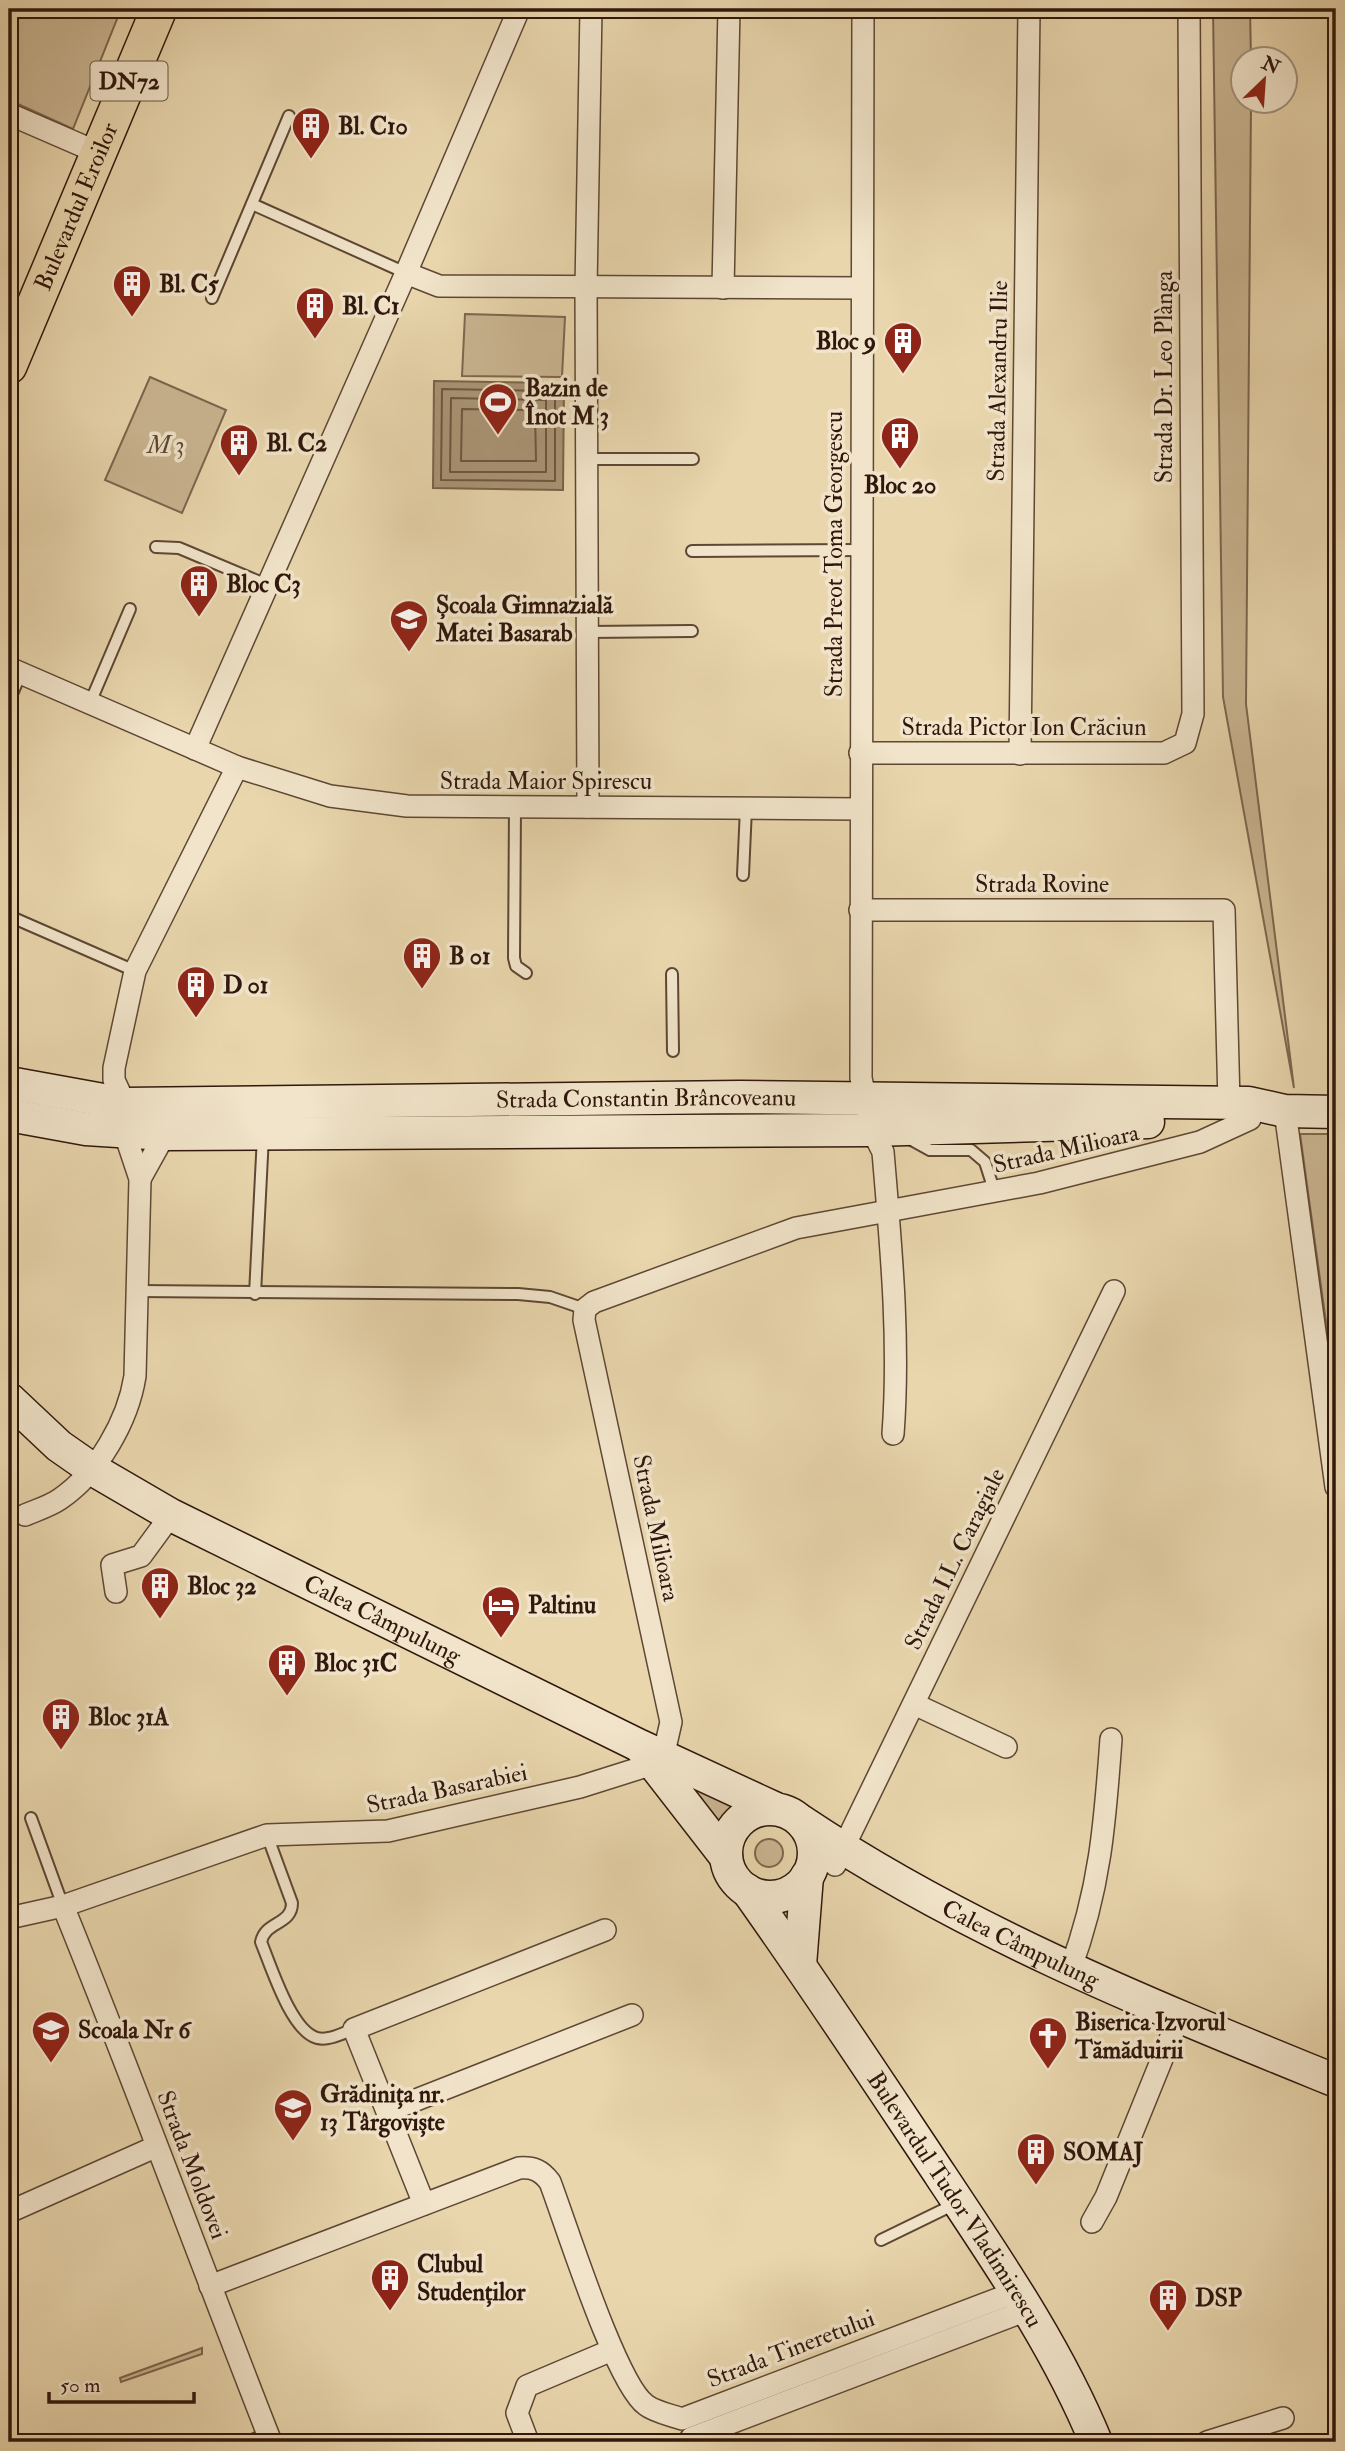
<svg xmlns="http://www.w3.org/2000/svg" width="1345" height="2451" viewBox="0 0 1345 2451" font-family="'IM FELL Double Pica',serif">
	<style>
		.green { fill: #cab692; stroke: #7d664f; stroke-width: 2 }
		.water { fill: #aa9576; stroke: #79634c; stroke-width: 2 }
		.lines { fill: none; stroke-linecap: round; stroke-linejoin: round }
		.shore { stroke: #6d5641; stroke-width: 2 }
		.lane-casing { stroke: #5e4734; stroke-width: 14 }
		.street-casing { stroke: #5e4734; stroke-width: 24 }
		.secondary-casing { stroke: #30170c; stroke-width: 35 }
		.primary-casing { stroke: #30170c; stroke-width: 38 }
		.lane { stroke: #f1e4ca; stroke-width: 10 }
		.street { stroke: #f1e4ca; stroke-width: 21 }
		.secondary { stroke: #f1e4ca; stroke-width: 32 }
		.primary { stroke: #e9d6ad; stroke-width: 35 }
		.labels { text-anchor: middle; dominant-baseline: central; stroke-width: 7; stroke-linejoin: round; paint-order: stroke }
		.shield { fill: #f1e4ca; stroke: #6a5445; stroke-width: 2 }
		.shield-label { font-size: 23px; font-weight: bold; fill: #30170c }
		.poi-label { font-size: 24px; font-weight: bold; fill: #30170c; stroke: #f1e4ca; text-anchor: start }
		.street-label { font-size: 24px; fill: #30170c; stroke: #f1e4ca }
		.park-label { font-size: 24px; font-style: italic; fill: #5e4734; stroke: #f1e4ca }
	</style>
	<rect width="100%" height="100%" fill="#e9d6ad"/>
	<filter id="stains"><feTurbulence type="fractalNoise" baseFrequency=".00286" numOctaves="4"/><feColorMatrix values="0 0 0 0 .2 0 0 0 0 .09 0 0 0 0 .02 0 0 0 .5 -.17"/></filter>
	<radialGradient id="worn" r=".72"><stop offset=".6" stop-color="#630" stop-opacity="0"/><stop offset="1" stop-color="#630" stop-opacity=".3"/></radialGradient>
	<g class="green">
		<path d="M9 9H121L73 129 9 100Z"/>
		<path d="M1213 9H1250L1251 59 1244 60V102H1251L1246 704 1294 1088 1223 697Z"/>
		<path d="M465 314 565 317 562 377 462 376Z"/>
		<path d="M150 377 226 410 182 513 105 480Z"/>
		<path d="M1300 1134H1336V1395Z"/>
		<path d="M679 1772 746 1806 732 1813 722 1832Z"/>
		<circle cx="769" cy="1853" r="14"/>
		<path d="M202 2348V2354L121 2382 120 2378Z"/>
	</g>
	<path class="water" d="M434 381 564 383 563 490 433 488Z"/>
	<g class="lines">
		<g class="shore">
			<path d="M442 389 555 391V481L441 480Z"/>
			<path d="M451 398 546 400V472H450Z"/>
			<path d="M462 409 535 410 536 461H461Z"/>
		</g>
		<g class="lane-casing">
			<g id="lane">
				<path d="M252 204 406 273"/>
				<path d="M212 298 289 116"/>
				<path d="M587 459H693"/>
				<path d="M156 547 179 548 267 585"/>
				<path d="M692 551 861 550"/>
				<path d="M588 632 692 631"/>
				<path d="M9 701 21 673"/>
				<path d="M90 703 130 609"/>
				<path d="M515 807 514 958 516 966 526 973"/>
				<path d="M743 875 746 808"/>
				<path d="M9 916 135 971"/>
				<path d="M672 974 673 1051"/>
				<path d="M910 1139 930 1150H971L985 1162 995 1193"/>
				<path d="M138 1291 518 1294 550 1297 585 1309"/>
				<path d="M255 1294 263 1136"/>
				<path d="M31 1818 63 1906"/>
				<path d="M267 1835 292 1903C292 1925 265 1921 261 1942 271 1966 291 2031 317 2038 329 2041 343 2033 354 2029"/>
				<path d="M881 2240 957 2203"/>
				<path d="M248 2442 267 2433"/>
			</g>
		</g>
		<g class="street-casing">
			<g id="street">
				<path d="M863 9 861 1078 872 1130 883 1152C891 1247 900 1340 893 1434"/>
				<path d="M9 114 99 153"/>
				<path d="M406 273 439 286 861 288"/>
				<path d="M723 288 729 9"/>
				<path d="M9 668 237 767 330 796 407 806 860 809"/>
				<path d="M195 749 406 273 519 9"/>
				<path d="M860 753H1164L1185 743 1193 714 1189 9"/>
				<path d="M1020 754 1029 9"/>
				<path d="M588 807 586 288 591 9"/>
				<path d="M860 910H1224L1229 1103"/>
				<path d="M1285 1111 1336 1487"/>
				<path d="M140 1179 165 1134"/>
				<path d="M25 1515C37 1510 50 1506 60 1499 98 1473 128 1421 135 1376L140 1179 125 1134V1104L114 1080V1068L135 971 237 767"/>
				<path d="M116 1592 112 1565 141 1556 171 1515"/>
				<path d="M914 1704 1006 1747"/>
				<path d="M663 1757 671 1722 584 1320 585 1309 594 1302 796 1228 1039 1183 1200 1142 1250 1119"/>
				<path d="M835 1865 1114 1291"/>
				<path d="M63 1906C135 2083 201 2264 271 2442"/>
				<path d="M9 1918 63 1906 267 1835 388 1831 580 1787 653 1764"/>
				<path d="M1070 1970C1100 1890 1105 1823 1111 1739"/>
				<path d="M388 2111 632 2015"/>
				<path d="M424 2204 354 2029 605 1930"/>
				<path d="M9 2212 155 2147"/>
				<path d="M1092 2222 1106 2197 1179 2017"/>
				<path d="M210 2286 519 2168C533 2167 541 2170 550 2182 566 2224 616 2384 646 2405 655 2412 671 2415 682 2419L1016 2292"/>
				<path d="M691 2438 1027 2310"/>
				<path d="M528 2442 517 2413 527 2386 612 2350"/>
				<path d="M1207 2442 1283 2418"/>
			</g>
		</g>
		<g class="secondary-casing">
			<g id="secondary">
				<path id="s1" d="M9 1083 125 1104 740 1097 1249 1103 1285 1111 1336 1112"/>
				<path d="M9 1115 86 1129 165 1134 872 1130 1148 1122"/>
				<path id="s2" d="M9 1399 59 1446 92 1469 171 1515 640 1746 774 1808"/>
				<path d="M643 1750 726 1857"/>
				<circle cx="770" cy="1853" r="44"/>
				<path id="s3" d="M801 1821C967 1932 1152 2006 1336 2081"/>
				<path id="s4" d="M747 1890C814 1984 877 2080 941 2176 998 2262 1057 2347 1096 2442"/>
				<path d="M800 1965 807 1876"/>
			</g>
		</g>
		<g class="primary-casing">
			<g id="primary">
				<path id="s5" d="M9 366 159 9"/>
			</g>
		</g>
		<use href="#lane" class="lane"/>
		<use href="#street" class="street"/>
		<use href="#secondary" class="secondary"/>
		<use href="#primary" class="primary"/>
	</g>
	<defs>
		<g id="building-pin" transform="scale(2.0125)"><path d="M0 17L-7.5 6A9.5 9.5 0 1 1 7.5 6Z" fill="#8f2418" stroke="#f1e4ca"/><path d="M-4-6H4V6H1V3H-1V6H-4ZM-2.5-4.3h1.7v1.8h-1.7ZM.8-4.3h1.7v1.8H.8ZM-2.5-1h1.7V.8h-1.7ZM.8-1h1.7V.8H.8Z" fill="#fff"/></g>
		<g id="stadium-pin" transform="scale(2.0125)"><path d="M0 17L-7.5 6A9.5 9.5 0 1 1 7.5 6Z" fill="#8f2418" stroke="#f1e4ca"/><path d="M0-5a6.5 5 0 1 0 0 10a6.5 5 0 1 0 0-10ZM-3.5-1.8h7v3.6h-7Z" fill="#fff"/></g>
		<g id="school-pin" transform="scale(2.0125)"><path d="M0 17L-7.5 6A9.5 9.5 0 1 1 7.5 6Z" fill="#8f2418" stroke="#f1e4ca"/><path d="M0-5L7-2L0 1L-7-2ZM-4 1L0 2.5L4 1V4Q0 6-4 4Z" fill="#fff"/></g>
		<g id="hotel-pin" transform="scale(2.0125)"><path d="M0 17L-7.5 6A9.5 9.5 0 1 1 7.5 6Z" fill="#8f2418" stroke="#f1e4ca"/><path d="M-6-4.5h1.5V1H6V5H4.5V3h-9V5H-6ZM-4 0a1.8 1.8 0 1 1 3.6 0ZM.5 0V-2.5h3Q6-2.5 6 0Z" fill="#fff"/></g>
		<g id="church-pin" transform="scale(2.0125)"><path d="M0 17L-7.5 6A9.5 9.5 0 1 1 7.5 6Z" fill="#8f2418" stroke="#f1e4ca"/><path d="M-1.2-6h2.4v3.5h3.3v2.4h-3.3V6h-2.4V-.1h-3.3v-2.4h3.3Z" fill="#fff"/></g>
	</defs>
	<g fill-rule="evenodd">
		<use href="#building-pin" x="311" y="126"/>
		<use href="#building-pin" x="132" y="284"/>
		<use href="#building-pin" x="315" y="306"/>
		<use href="#building-pin" x="903" y="341"/>
		<use href="#stadium-pin" x="498" y="402"/>
		<use href="#building-pin" x="900" y="436"/>
		<use href="#building-pin" x="239" y="443"/>
		<use href="#building-pin" x="199" y="584"/>
		<use href="#school-pin" x="409" y="619"/>
		<use href="#building-pin" x="422" y="956"/>
		<use href="#building-pin" x="196" y="985"/>
		<use href="#building-pin" x="160" y="1586"/>
		<use href="#hotel-pin" x="501" y="1605"/>
		<use href="#building-pin" x="287" y="1663"/>
		<use href="#building-pin" x="61" y="1717"/>
		<use href="#school-pin" x="51" y="2030"/>
		<use href="#church-pin" x="1048" y="2036"/>
		<use href="#school-pin" x="293" y="2108"/>
		<use href="#building-pin" x="1036" y="2152"/>
		<use href="#building-pin" x="390" y="2278"/>
		<use href="#building-pin" x="1168" y="2298"/>
	</g>
	<g class="labels">
		<rect class="shield" x="90.5" y="61.5" width="77" height="39" rx="5"/>
		<g class="shield-label">
			<text x="129" y="81">DN72</text>
		</g>
		<g class="poi-label">
			<text x="338" y="126">Bl. C10</text>
			<text x="159" y="284">Bl. C5</text>
			<text x="342" y="306">Bl. C1</text>
			<text x="876" y="341" text-anchor="end">Bloc 9</text>
			<text x="525" y="388">Bazin de<tspan x="525" dy="28">Înot M 3</tspan></text>
			<text x="266" y="443">Bl. C2</text>
			<text x="900" y="485" text-anchor="middle">Bloc 20</text>
			<text x="226" y="584">Bloc C3</text>
			<text x="436" y="605">Școala Gimnazială<tspan x="436" dy="28">Matei Basarab</tspan></text>
			<text x="449" y="956">B 01</text>
			<text x="223" y="985">D 01</text>
			<text x="187" y="1586">Bloc 32</text>
			<text x="528" y="1605">Paltinu</text>
			<text x="314" y="1663">Bloc 31C</text>
			<text x="88" y="1717">Bloc 31A</text>
			<text x="1075" y="2022">Biserica Izvorul<tspan x="1075" dy="28">Tămăduirii</tspan></text>
			<text x="78" y="2030">Scoala Nr 6</text>
			<text x="320" y="2094">Grădinița nr.<tspan x="320" dy="28">13 Târgoviște</tspan></text>
			<text x="1063" y="2152">SOMAJ</text>
			<text x="417" y="2264">Clubul<tspan x="417" dy="28">Studenților</tspan></text>
			<text x="1195" y="2298">DSP</text>
		</g>
		<g class="street-label">
			<text stroke="none"><textPath href="#s5" startOffset="173">Bulevardul Eroilor</textPath></text>
			<text transform="translate(1164 377) rotate(-90)">Strada Dr. Leo Plànga</text>
			<text transform="translate(998 381) rotate(-89)">Strada Alexandru Ilie</text>
			<text transform="translate(834 554) rotate(-90)">Strada Preot Toma Georgescu</text>
			<text x="1024" y="727">Strada Pictor Ion Crăciun</text>
			<text x="546" y="781">Strada Maior Spirescu</text>
			<text x="1042" y="884">Strada Rovine</text>
			<text stroke="none"><textPath href="#s1" startOffset="639">Strada Constantin Brâncoveanu</textPath></text>
			<text transform="translate(1066 1149) rotate(-13)">Strada Milioara</text>
			<text transform="translate(656 1528) rotate(78)">Strada Milioara</text>
			<text transform="translate(955 1559) rotate(-64)">Strada I.L. Caragiale</text>
			<text stroke="none"><textPath href="#s2" startOffset="436">Calea Câmpulung</textPath></text>
			<text transform="translate(447 1789) rotate(-12)">Strada Basarabiei</text>
			<text stroke="none"><textPath href="#s3" startOffset="252">Calea Câmpulung</textPath></text>
			<text transform="translate(192 2165) rotate(69)">Strada Moldovei</text>
			<text stroke="none"><textPath href="#s4" startOffset="373">Bulevardul Tudor Vladimirescu</textPath></text>
			<text transform="translate(791 2349) rotate(-21)">Strada Tineretului</text>
		</g>
		<g class="park-label">
			<text x="166" y="445">M 3</text>
		</g>
	</g>
	<rect width="1345" height="2451" fill="none" stroke="#e9d6ad" stroke-width="35"/>
	<rect x="10" y="10" width="1324" height="2430" fill="none" stroke="#30170c" stroke-width="3.5"/>
	<rect x="18" y="18" width="1310" height="2416" fill="none" stroke="#30170c" stroke-width="2"/>
	<g transform="translate(1264 80) rotate(25)"><circle r="33" fill="#f1e4ca" stroke="#a4927e" stroke-width="2"/>
	<path d="M0-5L12 26L0 18L-12 26Z" fill="#8f2418"/>
	<text y="-10" font-size="19" font-weight="bold" text-anchor="middle" fill="#30170c">N</text>
	</g>
	<path d="M49 2392v10h145v-10" fill="none" stroke="#30170c" stroke-width="3.5"/>
	<text x="60" y="2392" font-size="21" fill="#30170c" stroke="#f1e4ca" stroke-width="5" paint-order="stroke">50 m</text>
	<rect width="100%" height="100%" filter="url(#stains)"/>
	<rect width="100%" height="100%" fill="url(#worn)"/>
</svg>
